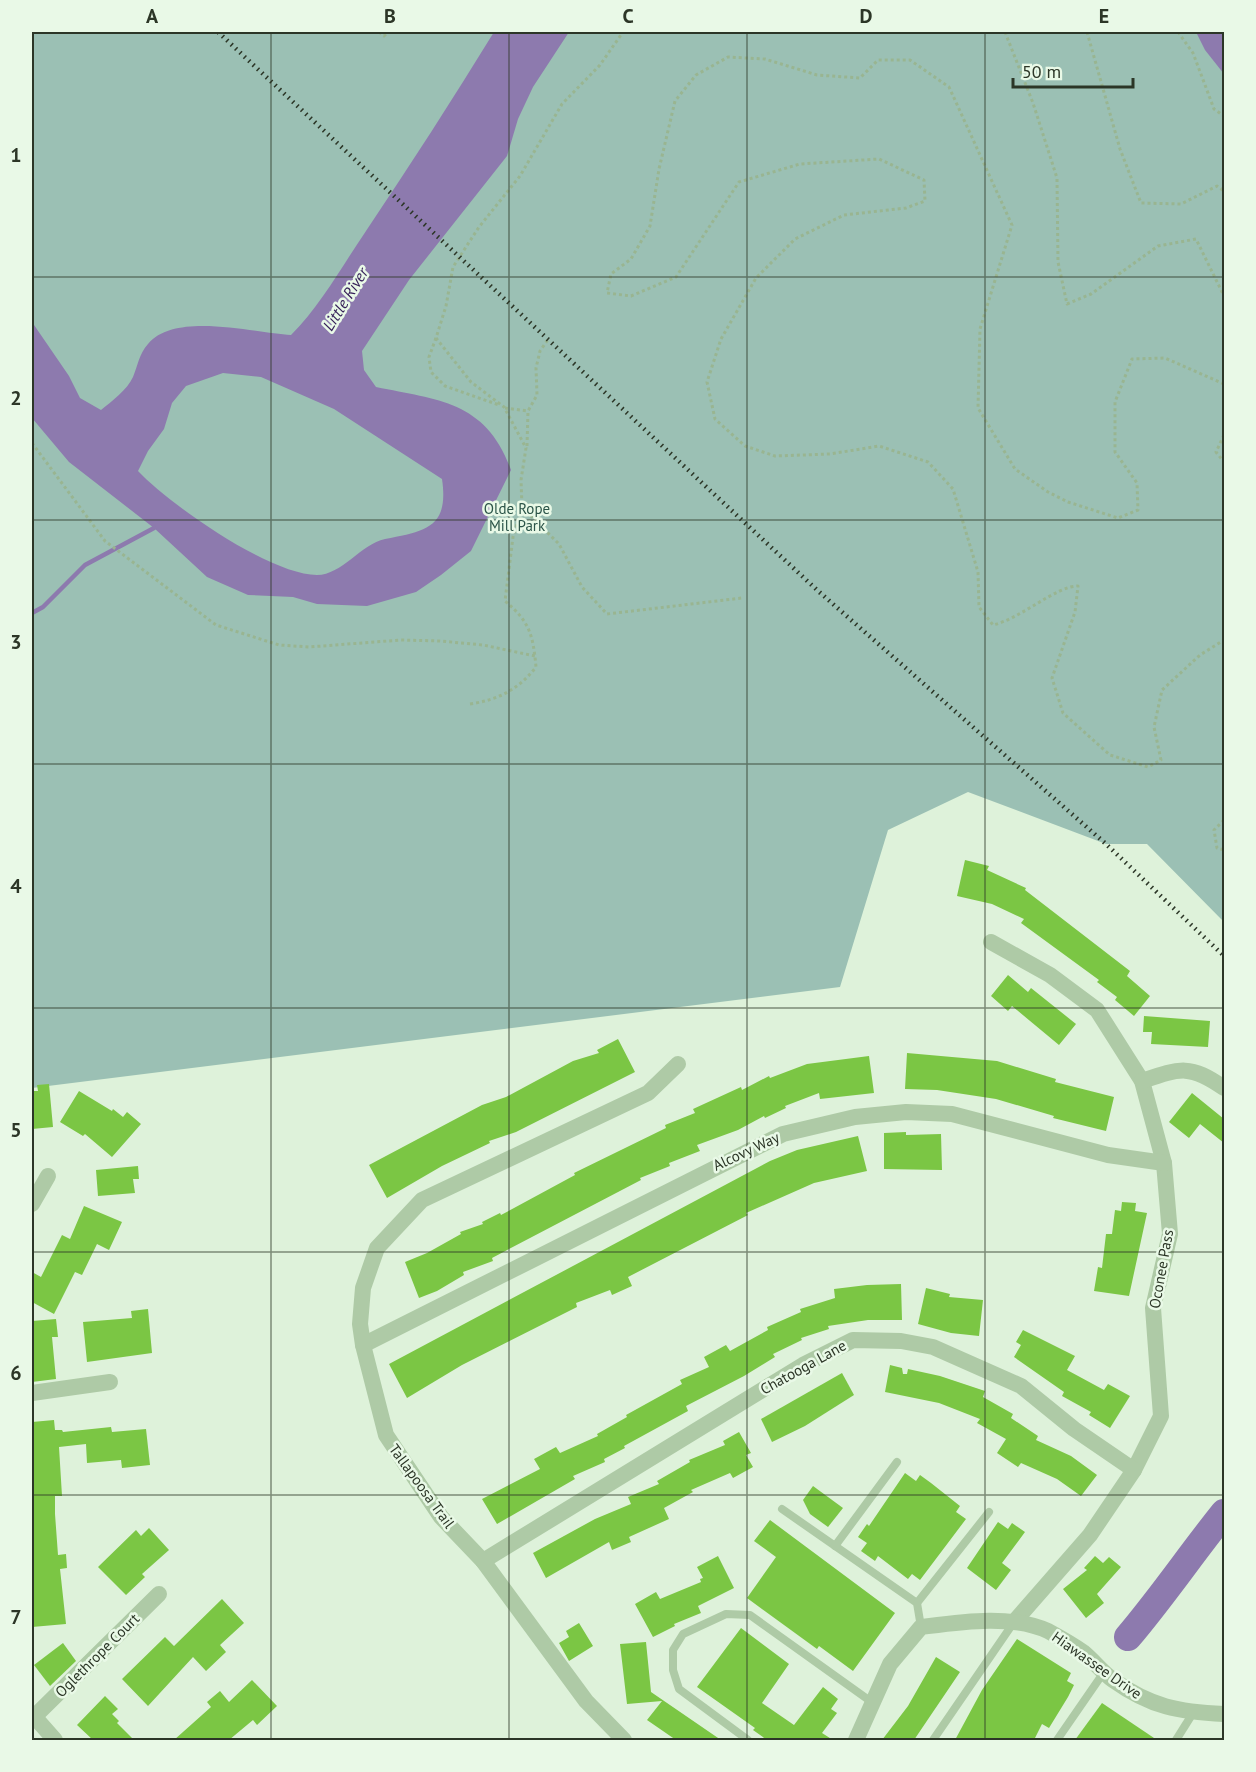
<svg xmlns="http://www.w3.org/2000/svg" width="1256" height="1772" viewBox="0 0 1256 1772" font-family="'PT Sans',sans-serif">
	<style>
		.green { fill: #9bc0b4 }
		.water { fill: #8d7aae; fill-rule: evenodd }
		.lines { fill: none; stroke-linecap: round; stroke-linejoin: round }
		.stream { stroke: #8d7aae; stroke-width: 4.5 }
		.river { stroke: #8d7aae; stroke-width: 28 }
		.building { fill: #7bc644 }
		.path { stroke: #99b591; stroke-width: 3; stroke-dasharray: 3 3; stroke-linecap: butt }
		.service { stroke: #aecaa6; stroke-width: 8 }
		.minor { stroke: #aecaa6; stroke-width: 16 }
		.rail { stroke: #2c3627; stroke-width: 4.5; stroke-dasharray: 1.5 4.5; stroke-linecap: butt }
		.grid { fill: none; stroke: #2c3627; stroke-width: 1.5; stroke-opacity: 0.55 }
		.labels { text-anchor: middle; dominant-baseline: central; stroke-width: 5; stroke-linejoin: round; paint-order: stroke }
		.park-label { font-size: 15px; fill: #2b5448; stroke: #e9f9e7 }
		.street-label { font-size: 15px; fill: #2c3627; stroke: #e9f9e7 }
		.water-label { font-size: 16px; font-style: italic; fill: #341d57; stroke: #e9f9e7 }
		.neatline { fill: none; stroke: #2c3627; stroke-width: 2 }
		.grid-label { font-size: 20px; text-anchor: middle; font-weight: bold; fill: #2c3627 }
	</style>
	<rect width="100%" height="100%" fill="#def2da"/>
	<path class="green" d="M32 32H1224V922L1147 844H1106L968 792 888 830 840 987 32 1088Z"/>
	<g class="water">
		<path d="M494 32H569L533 87 518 119 507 156 409 280 362 351 364 370 376 387C439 400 486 401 511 470L471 551 441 575 416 592 367 606 317 604 293 597 248 595 207 577 154 528 69 462 32 418V322L69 376 80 398 101 410C112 401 127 390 133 377 138 365 139 354 148 344 175 311 254 333 291 335 321 305 342 266 366 231 410 165 453 99 494 32ZM223 373 261 377 334 409 442 479C449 527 427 531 385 539 361 544 342 575 317 575 270 575 169 504 138 471L148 451 164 429 172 403 186 386Z"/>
		<path d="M1196 32H1224V74L1205 50Z"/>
	</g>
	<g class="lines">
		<path class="stream" d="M32 613 43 607 85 565 154 528"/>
		<path class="river" d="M1128 1637C1162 1597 1191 1554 1224 1513"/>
	</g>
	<g class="building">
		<path d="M965 860 989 866 987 870 1026 888 1025 890 1130 971 1127 976 1150 996 1134 1016 1115 1000 1117 997 1097 982 1099 980 1021 923 1024 919 992 904 957 896Z"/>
		<path d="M1008 975 1028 992 1031 988 1076 1024 1059 1045 1012 1006 1008 1011 991 996Z"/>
		<path d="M1144 1016 1210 1021 1208 1047 1151 1044 1152 1032H1143Z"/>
		<path d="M618 1039 635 1072 516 1132 489 1141 490 1143 442 1166 387 1198 369 1165 482 1105 506 1097 573 1061 599 1053 597 1050Z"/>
		<path d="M907 1053 997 1061 1056 1079 1055 1082 1114 1097 1106 1131 1053 1118 1054 1116 996 1099 937 1090 905 1089Z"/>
		<path d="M869 1056 874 1093 820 1099 819 1093 785 1106 786 1108 765 1118 764 1116 738 1130 697 1145 700 1151 669 1163 670 1166 640 1178 641 1180 492 1258 493 1261 463 1272 464 1275 437 1291 419 1298 405 1262 427 1253 461 1234 460 1232 483 1224 482 1222 500 1213 501 1215 575 1175 574 1173 666 1128 665 1125 695 1113 693 1109 741 1087 742 1090 769 1076 770 1078 807 1064Z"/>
		<path d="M49 1084 53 1127 32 1129V1091H38L37 1085Z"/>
		<path d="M79 1091 112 1111 113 1109 123 1117 127 1112 141 1124 112 1157 85 1134 83 1136 60 1122Z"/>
		<path d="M1192 1093 1224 1119V1143L1200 1124 1189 1138 1169 1122Z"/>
		<path d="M906 1132V1135L941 1134 942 1170 884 1169V1133Z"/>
		<path d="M858 1136 867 1171 814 1183 746 1213 748 1215 628 1277 632 1286 612 1295 610 1290 576 1303 577 1307 462 1365 407 1398 389 1364 770 1161 797 1150Z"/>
		<path d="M138 1166 139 1179H133L135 1193 98 1196 96 1170Z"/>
		<path d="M1122 1202 1136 1203 1135 1211 1147 1213 1129 1296 1094 1291 1098 1267 1102 1268 1106 1234H1112L1115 1210 1121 1211Z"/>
		<path d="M84 1206 122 1222 109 1250 97 1244 82 1275 75 1272 54 1314 32 1302V1272L41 1277 62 1235 70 1239Z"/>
		<path d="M901 1284 902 1320H868L828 1326 829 1329 801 1338 802 1340 773 1354 775 1357 744 1376 686 1406 688 1411 624 1446 625 1448 604 1459 605 1462 573 1476 575 1479 497 1524 482 1499 540 1469 534 1459 556 1447 560 1453 598 1436 597 1434 627 1417 626 1415 682 1384 680 1380 709 1367 704 1357 726 1345 730 1351 768 1330 767 1327 801 1312 800 1309 835 1298 834 1289 867 1285Z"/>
		<path d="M926 1288 950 1294 949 1297 983 1300 979 1336 951 1333 918 1324Z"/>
		<path d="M148 1309 152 1353 87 1362 83 1322 132 1318 131 1311Z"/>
		<path d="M56 1319 58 1337H52L56 1379 32 1382V1321Z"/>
		<path d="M1023 1330 1075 1356 1067 1370 1104 1390 1108 1384 1130 1396 1110 1428 1089 1415 1091 1412 1062 1396 1064 1392 1014 1357 1021 1345 1016 1342Z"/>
		<path d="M890 1365 902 1368 903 1374H907L908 1369 940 1376 985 1391 983 1397 1013 1414 1011 1418 1038 1436 1036 1440 1071 1456 1097 1475 1081 1496 1057 1479 1021 1463 1018 1467 997 1453 1006 1439 977 1423 980 1419 939 1403 885 1392Z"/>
		<path d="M842 1373 854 1395 805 1426 772 1442 761 1419Z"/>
		<path d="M54 1420 55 1430H62L63 1432 111 1427 112 1432 146 1429 150 1465 122 1468 121 1460 87 1463 86 1444 59 1447 62 1496H55V1514L58 1555 66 1554 67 1568 60 1569 66 1624 32 1627V1422Z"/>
		<path d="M739 1432 751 1453 746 1455 753 1467 733 1478 730 1473 691 1490 693 1492 664 1508 669 1519 629 1537 631 1542 612 1550 609 1542 546 1578 533 1553 595 1519 631 1504 628 1497 659 1484 657 1481 690 1462 689 1460 725 1445 723 1441Z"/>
		<path d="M905 1473 916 1481 920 1475 931 1483 960 1506 956 1512 966 1519 920 1580 912 1574 908 1579 878 1556 875 1561 861 1551 867 1543 858 1537 867 1524 869 1526Z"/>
		<path d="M813 1486 843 1508 828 1527 810 1514 803 1500Z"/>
		<path d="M770 1520 895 1613 853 1671 819 1646 817 1649 747 1598 776 1557 754 1541Z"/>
		<path d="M998 1522 1008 1529 1012 1523 1025 1532 1002 1563 1011 1570 996 1590 967 1568Z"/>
		<path d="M149 1528 169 1550 142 1574 145 1577 126 1595 98 1567 136 1530 141 1536Z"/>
		<path d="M718 1556 734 1588 698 1606 701 1613 674 1624 675 1626 653 1637 635 1604 656 1592 660 1599 701 1582 700 1579 703 1578 697 1567Z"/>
		<path d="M1095 1556 1103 1563 1109 1557 1121 1567 1097 1594 1104 1603 1086 1618 1063 1589 1087 1570 1084 1568Z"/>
		<path d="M222 1599 244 1623 220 1645 226 1652 206 1671 193 1657 148 1706 122 1679 165 1637 174 1646Z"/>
		<path d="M579 1623 593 1646 569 1661 559 1643 569 1637 566 1631Z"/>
		<path d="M741 1628 789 1664 762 1703 794 1725 823 1687 838 1699 831 1709 837 1713 822 1733 833 1740H767L753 1730 755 1728 697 1687Z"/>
		<path d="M1017 1639 1071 1673 1067 1681 1074 1685 1068 1697 1049 1728 1042 1724 1034 1740H955L982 1690Z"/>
		<path d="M646 1642 651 1692 721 1740H676L647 1720 662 1701 627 1704 620 1644Z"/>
		<path d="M63 1643 76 1661 50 1686 34 1665Z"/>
		<path d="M936 1657 960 1672 914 1740H882L908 1706Z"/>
		<path d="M252 1680 277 1706 257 1725 253 1720 229 1740H174L211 1707 207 1702 220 1691 229 1702Z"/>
		<path d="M105 1696 118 1709 112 1714 119 1721 117 1723 134 1740H93L77 1725Z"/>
		<path d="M1102 1703 1157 1740H1075Z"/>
	</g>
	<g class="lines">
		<g class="path">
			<path d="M379 32 384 36 388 32"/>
			<path d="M1005 32 1033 103 1057 178 1058 262 1067 304 1091 294 1158 246 1196 239 1224 296"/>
			<path d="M1087 32 1120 149 1141 203 1181 204 1217 186 1224 191"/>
			<path d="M1178 32 1193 53 1214 109 1224 116"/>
			<path d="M436 338 429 357 431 372 445 386 499 405"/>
			<path d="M1224 384 1165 358 1132 359 1115 402V452L1137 483 1138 510 1118 518 1068 502 1048 492 1015 469 978 408 980 329 1012 225 949 87 910 60H878L860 78 817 75 765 59 728 57 696 75 675 101 659 169 650 226 631 259 611 274 607 293 631 296 676 277 739 182 800 164 879 159 924 180 925 201 906 208 844 215 795 239 756 278 721 339 707 382 715 419 745 446 775 456 830 454 879 446 928 462 953 489 978 572 979 607 993 625C1022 618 1056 586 1078 586L1075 612 1052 678 1063 713 1110 755 1148 767 1161 760 1154 727 1162 690 1200 655 1224 640"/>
			<path d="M505 408 528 411"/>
			<path d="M1224 435 1216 452 1224 462"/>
			<path d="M32 443 105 541 216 625 279 645 309 647 401 640 440 641 483 645 535 656"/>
			<path d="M527 446 528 411 537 395 536 368 540 351 549 338"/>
			<path d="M522 507 559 544 582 587 607 614 742 598"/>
			<path d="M470 704C498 700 519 689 536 667 533 635 530 622 505 601L513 537 522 507 521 480 526 448 504 407 471 382 436 338 446 306 453 267 479 227 520 176 562 104 600 65 623 32"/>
			<path d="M1224 820 1214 830 1217 848 1224 850"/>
		</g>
		<g class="service">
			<path d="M782 1509 917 1603 921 1627"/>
			<path d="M835 1546 897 1462"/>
			<path d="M917 1603 989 1512"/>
			<path d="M748 1740 679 1689 673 1670V1650L683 1634 726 1614 750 1615 873 1703"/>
			<path d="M933 1740 1014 1622"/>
			<path d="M1057 1740 1104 1672"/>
			<path d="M1176 1740 1193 1713"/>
		</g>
		<g class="minor">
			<path d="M991 942 1050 975 1097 1010 1142 1081 1164 1163 1170 1234 1153 1308 1161 1416 1134 1470 1090 1535 1014 1622"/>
			<path d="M1142 1081C1180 1068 1190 1064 1224 1088"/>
			<path d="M32 1204 48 1176"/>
			<path d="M363 1345 783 1134 855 1117 906 1112 952 1114 1108 1155 1164 1163"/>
			<path d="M32 1393 110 1382"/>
			<path d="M483 1561 803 1365 853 1340 901 1341 933 1347 1021 1386 1074 1429 1134 1470"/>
			<path d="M32 1714 55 1740"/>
			<path d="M34 1717 159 1594"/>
			<path d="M624 1740 586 1701 483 1561 441 1517 386 1435 363 1345 360 1324 363 1288 377 1248 422 1200 648 1093 678 1064"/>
			<path d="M856 1740 890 1664 921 1627C960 1622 1011 1614 1048 1631 1059 1637 1073 1645 1083 1652 1094 1661 1102 1672 1113 1680 1151 1707 1179 1712 1224 1714"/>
		</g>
		<path class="rail" d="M218 32 817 590 1106 844 1224 956"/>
	</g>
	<path class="grid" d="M271 32V1740M509 32V1740M747 32V1740M985 32V1740M32 277H1224M32 520H1224M32 764H1224M32 1008H1224M32 1252H1224M32 1495H1224"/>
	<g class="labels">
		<g class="park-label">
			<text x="517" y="508">Olde Rope<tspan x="517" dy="17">Mill Park</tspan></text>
		</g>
		<g class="street-label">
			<text transform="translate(746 1151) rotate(-25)">Alcovy Way</text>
			<text transform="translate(1161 1269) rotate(-80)">Oconee Pass</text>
			<text transform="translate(803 1367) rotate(-29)">Chatooga Lane</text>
			<text transform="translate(422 1486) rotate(54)">Tallapoosa Trail</text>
			<text transform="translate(97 1655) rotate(-45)">Oglethrope Court</text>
			<text transform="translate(1097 1665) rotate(35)">Hiawassee Drive</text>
		</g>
		<g class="water-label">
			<text transform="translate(345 299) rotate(-58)">Little River</text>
		</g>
	</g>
	<rect width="1256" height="1772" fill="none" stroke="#e9f9e7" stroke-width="66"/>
	<path d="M1013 78v9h120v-9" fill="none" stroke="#2c3627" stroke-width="3"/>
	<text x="1022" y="78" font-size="18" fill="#2c3627" stroke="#e9f9e7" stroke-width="4.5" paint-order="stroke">50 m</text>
	<rect x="33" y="33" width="1190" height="1706" class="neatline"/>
	<g class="grid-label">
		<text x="152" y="23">A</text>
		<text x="390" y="23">B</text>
		<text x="628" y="23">C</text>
		<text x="866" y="23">D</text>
		<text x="1104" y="23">E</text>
		<text x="16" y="162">1</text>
		<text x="16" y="405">2</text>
		<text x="16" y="649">3</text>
		<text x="16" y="893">4</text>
		<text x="16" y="1137">5</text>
		<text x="16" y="1380">6</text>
		<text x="16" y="1624">7</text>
	</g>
</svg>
